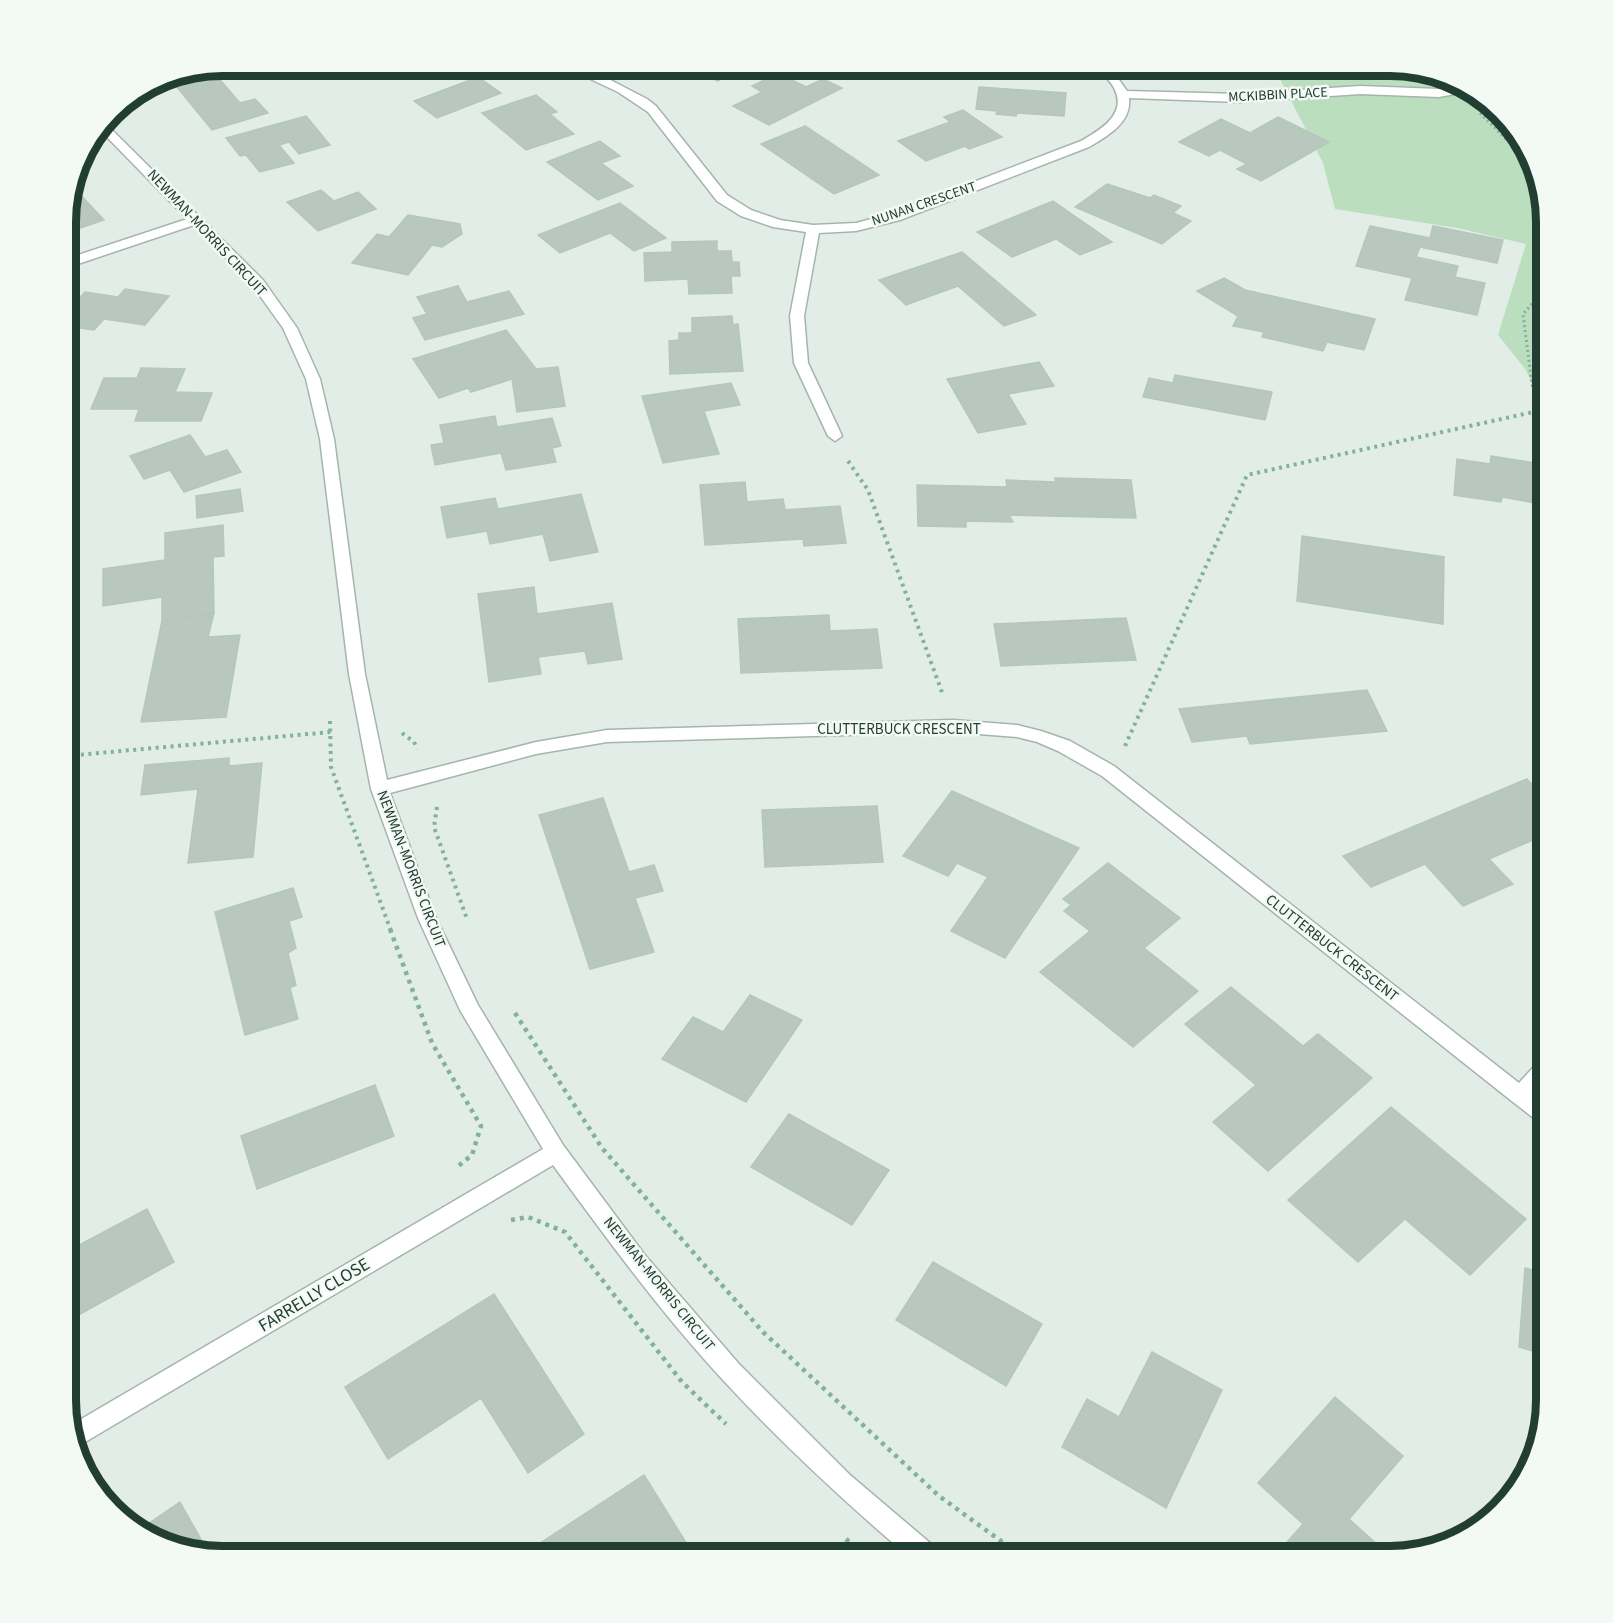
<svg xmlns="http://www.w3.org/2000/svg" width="1613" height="1623" viewBox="0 0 1613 1623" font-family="'Source Sans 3',sans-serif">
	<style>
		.green { fill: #bbdebf }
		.building { fill: #b8c8bf; stroke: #b5c6bd; stroke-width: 1.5 }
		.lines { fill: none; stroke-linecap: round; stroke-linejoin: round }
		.minor-casing { stroke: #a5b5ad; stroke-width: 3 }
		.path-far2 { stroke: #82b19c; stroke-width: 3; stroke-dasharray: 2 3; stroke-linecap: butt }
		.path-far1 { stroke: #82b19c; stroke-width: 4; stroke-dasharray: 3 4.5; stroke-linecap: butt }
		.path { stroke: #82b19c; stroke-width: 4.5; stroke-dasharray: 4 5; stroke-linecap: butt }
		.minor { fill: #fff; fill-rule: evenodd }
		.labels { text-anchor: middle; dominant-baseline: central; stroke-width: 5; stroke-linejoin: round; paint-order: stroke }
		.far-street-label { font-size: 14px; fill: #223e33; stroke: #f3f9f5 }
		.street-label { font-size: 15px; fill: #223e33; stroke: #f3f9f5 }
		.near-street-label { font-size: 18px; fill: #223e33; stroke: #f3f9f5 }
		.rim { fill: none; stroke: #223e33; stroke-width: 8 }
	</style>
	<rect width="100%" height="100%" fill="#e2ede7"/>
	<path class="green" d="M1278 66H1400L1459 82 1508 120 1535 163 1547 222V417L1526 370 1498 335 1526 244 1457 228 1335 209 1323 163 1279 77Z"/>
	<g class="building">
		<path d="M682 66H745L718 81Z"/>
		<path d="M778 73 806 87 823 79 842 88 769 125 733 106 762 92 752 86Z"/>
		<path d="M216 75 240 103 255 99 268 113 212 130 176 86Z"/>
		<path d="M478 77 501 93 437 118 414 101Z"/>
		<path d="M979 87 1066 93 1064 116 1017 113 1016 116 996 114 997 111 976 109Z"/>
		<path d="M536 95 557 112 550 114 574 134 526 150 482 113Z"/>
		<path d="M963 110 1002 137 969 149 965 146 926 161 898 141 950 122 944 117Z"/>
		<path d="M306 116 330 145 299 154 289 142 279 145 294 163 260 172 246 155 240 156 226 138Z"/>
		<path d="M1278 117 1329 142 1261 181 1237 169 1247 164 1220 150 1209 156 1179 142 1221 119 1250 133Z"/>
		<path d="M805 126 879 175 834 194 761 144Z"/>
		<path d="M600 141 620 156 601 163 633 186 598 200 547 162Z"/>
		<path d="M1107 184 1150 198 1154 195 1181 206 1173 213 1191 221 1162 244 1075 207Z"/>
		<path d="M73 187 104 220 66 233V212Z"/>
		<path d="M321 190 334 201 358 192 376 209 318 231 287 202Z"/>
		<path d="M1053 201 1112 242 1080 255 1056 239 1012 257 977 232Z"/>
		<path d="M620 203 666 238 634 251 610 233 560 253 538 235Z"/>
		<path d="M408 215 460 224 462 234 442 247 432 245 408 275 352 263 377 234 389 237Z"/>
		<path d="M1370 226 1430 238 1433 226 1503 240 1497 263 1420 247 1416 257 1458 266 1455 277 1485 283 1477 315 1405 300 1412 278 1356 266Z"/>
		<path d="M717 241V251H731L732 262H739L740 276H731L732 293 689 294 688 279 645 281 644 253 672 252V242Z"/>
		<path d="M962 252 1036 315 1004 326 958 286 906 305 879 280Z"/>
		<path d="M1224 278 1245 290 1375 319 1364 350 1327 342 1323 351 1262 337 1264 332 1233 326 1238 316 1197 291Z"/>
		<path d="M458 286 467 302 509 291 524 314 425 340 413 318 427 314 417 297Z"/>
		<path d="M125 289 169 296 145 325 104 319 94 330 66 326V313L85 292 118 297Z"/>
		<path d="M732 316 733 325 738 324 743 371 670 374 669 341 679 340V333H692V318Z"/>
		<path d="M506 330 536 369 558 367 565 406 517 412 512 379 471 392 468 388 439 398 413 359Z"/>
		<path d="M1039 362 1054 386 1008 394 1026 424 978 433 947 379Z"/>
		<path d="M141 368 185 369 175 392 212 393 201 421H135L139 409H91L104 378H137Z"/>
		<path d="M1175 375 1272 392 1265 420 1143 397 1149 378 1173 383Z"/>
		<path d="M731 383 740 405 704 411 719 454 663 463 642 396Z"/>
		<path d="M495 416 497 427 552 418 561 446 552 448 556 462 506 470 501 453 435 465 431 445 444 443 440 425Z"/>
		<path d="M190 435 205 457 227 450 241 472 184 492 170 470 144 479 130 456Z"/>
		<path d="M1491 456 1547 465V505L1502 497 1501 502 1454 495 1457 459 1490 464Z"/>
		<path d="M1055 478 1131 480 1136 518 1009 515 1013 522 966 521V527L918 526 917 485 1007 487 1006 480 1056 482Z"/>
		<path d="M745 482 747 502 783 499 785 510 840 506 846 543 804 546 803 539 705 545 700 485Z"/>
		<path d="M240 489 243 511 197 518 196 496Z"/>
		<path d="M581 494 598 552 550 561 543 534 490 544 487 531 447 538 441 507 495 498 498 509Z"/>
		<path d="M223 525 224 556 213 557 214 613 162 621V597L103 606V569L165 560V533Z"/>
		<path d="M1302 536 1444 557 1443 624 1297 601Z"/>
		<path d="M534 587 537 614 612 603 622 659 588 664 585 651 538 657 541 674 489 682 478 594Z"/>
		<path d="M214 613 208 637 240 635 226 717 141 722 162 621Z"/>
		<path d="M829 615 830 631 877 629 882 668 741 673 738 619Z"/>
		<path d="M1126 618 1136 660 1001 666 994 624Z"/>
		<path d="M1367 690 1387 731 1250 744 1247 736 1192 742 1179 709Z"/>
		<path d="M229 758V766L262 763 253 857 188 863 198 789 141 795 145 765Z"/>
		<path d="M1527 779 1547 800V808L1540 811 1547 817V834L1489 859 1513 884 1463 906 1425 864 1371 887 1343 856Z"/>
		<path d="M952 791 1079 848 1005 958 951 931 988 877 957 863 948 876 903 856Z"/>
		<path d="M603 798 629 872 654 865 663 891 635 898 654 952 590 969 539 815Z"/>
		<path d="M877 806 883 862 765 867 762 810Z"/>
		<path d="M1108 863 1180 918 1144 948 1198 991 1133 1047 1040 972 1090 931 1064 911 1071 905 1063 899Z"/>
		<path d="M293 888 302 917 289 921 296 948 288 953 296 985 290 988 298 1019 245 1035 215 912Z"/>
		<path d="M1231 987 1303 1046 1318 1034 1372 1078 1268 1171 1213 1122 1256 1085 1185 1024Z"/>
		<path d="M750 995 802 1020 746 1102 662 1059 693 1017 723 1032Z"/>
		<path d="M375 1085 394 1136 257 1189 241 1136Z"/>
		<path d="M1391 1107 1526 1219 1470 1275 1405 1219 1358 1262 1288 1200Z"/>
		<path d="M789 1114 889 1170 852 1225 751 1167Z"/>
		<path d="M147 1209 174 1262 66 1322V1252Z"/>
		<path d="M933 1262 1042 1324 1006 1386 896 1320Z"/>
		<path d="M1525 1268 1547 1274V1355L1519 1347Z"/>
		<path d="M494 1294 584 1434 528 1473 481 1398 388 1459 345 1387Z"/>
		<path d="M1152 1352 1222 1390 1166 1508 1062 1447 1087 1399 1119 1417Z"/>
		<path d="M1335 1397 1403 1456 1349 1519 1391 1557H1274L1303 1524 1258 1483Z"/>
		<path d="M644 1475 695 1557H519Z"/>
		<path d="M180 1502 209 1554 154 1541 139 1530Z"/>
	</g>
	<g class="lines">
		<g class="minor-casing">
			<g id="minor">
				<path d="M563 66H580L595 72 647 99 656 106 727 195 751 210 780 220 813 225 856 223 890 214 1081 141C1100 130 1128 114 1114 88 1110 80 1102 74 1096 66H1109L1127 91 1240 94 1360 86 1439 89 1463 85 1471 91 1439 97 1360 94 1240 102 1129 98C1132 122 1108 136 1089 147L900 220 856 231 819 233 804 316 808 363 842 436 835 441 828 436 794 363 790 316 806 232 773 227 741 216 717 201 648 112 618 92Z"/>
				<path d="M105 123 263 280 297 328 320 379 334 439 365 674 387 780 536 742 607 730 953 720 1017 725 1041 731 1070 741 1114 766 1519 1083 1540 1060 1547 1057V1080L1534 1095 1547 1105V1126L1540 1123 1513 1102 1102 776 1058 751 1037 742 1017 737 953 732 607 742 536 754 390 793 436 918 478 1005 563 1145 644 1254 739 1364 850 1475 936 1548 939 1557H909C844 1501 781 1443 723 1380 661 1313 607 1239 553 1165L75 1448 71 1425 543 1149 460 1010 418 918 371 789 349 674 320 439 306 379 283 328 253 286 194 225 66 268V259L187 219 100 130Z"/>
			</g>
		</g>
		<g class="path-far2">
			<path d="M1480 113 1537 170"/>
			<path d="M1544 403 1532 385 1523 314 1547 287"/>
		</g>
		<g class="path-far1">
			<path d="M1543 401 1547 408"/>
			<path d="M848 461 868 490 943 695"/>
			<path d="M330 721 331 767 391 931"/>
			<path d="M402 733 414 742 417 749"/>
			<path d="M1125 746 1247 475 1547 409"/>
			<path d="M66 756 331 732"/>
			<path d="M437 807 434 827 467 919"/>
		</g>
		<g class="path">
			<path d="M390 929 432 1043 481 1126 472 1155 456 1168"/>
			<path d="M515 1013 602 1148 763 1332 939 1496 1023 1557"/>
			<path d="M511 1220 528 1217 565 1232 682 1382 726 1424"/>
			<path d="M846 1539 865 1557"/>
		</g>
		<use href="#minor" class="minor"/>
	</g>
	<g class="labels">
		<g class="far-street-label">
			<text transform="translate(1278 95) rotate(-3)">MCKIBBIN PLACE</text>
			<text transform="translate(924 204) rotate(-19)">NUNAN CRESCENT</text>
		</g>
		<g class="street-label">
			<text transform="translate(207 233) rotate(47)">NEWMAN-MORRIS CIRCUIT</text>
			<text x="899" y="729">CLUTTERBUCK CRESCENT</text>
			<text transform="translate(411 869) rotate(69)">NEWMAN-MORRIS CIRCUIT</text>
			<text transform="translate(1332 948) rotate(38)">CLUTTERBUCK CRESCENT</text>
			<text transform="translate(659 1284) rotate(51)">NEWMAN-MORRIS CIRCUIT</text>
		</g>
		<g class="near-street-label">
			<text transform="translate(314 1295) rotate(-31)">FARRELLY CLOSE</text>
		</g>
	</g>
	<path d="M0 0H1613V1623H0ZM222 76H1390A146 146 0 0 1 1536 222V1400A146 146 0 0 1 1390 1546H222A146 146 0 0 1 76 1400V222A146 146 0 0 1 222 76Z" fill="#f3f9f5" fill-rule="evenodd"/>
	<path class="rim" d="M222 76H1390A146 146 0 0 1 1536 222V1400A146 146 0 0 1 1390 1546H222A146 146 0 0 1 76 1400V222A146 146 0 0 1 222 76Z"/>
</svg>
